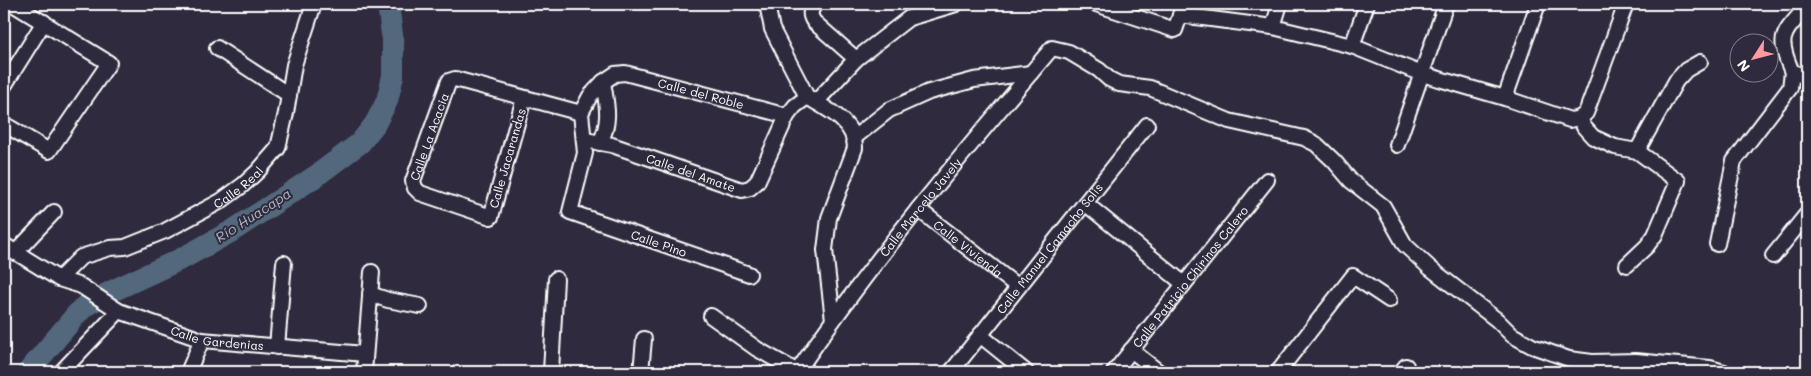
<svg xmlns="http://www.w3.org/2000/svg" width="1811" height="376" viewBox="0 0 1811 376" font-family="Mali,sans-serif">
	<style>
		.lines { fill: none; stroke-linecap: round; stroke-linejoin: round }
		.river { stroke: #52687d; stroke-width: 22 }
		.minor-casing { stroke: #fff; stroke-width: 18 }
		.minor { stroke: #2f2a3d; stroke-width: 14 }
		.labels { text-anchor: middle; dominant-baseline: central; stroke-width: 4; stroke-linejoin: round; paint-order: stroke }
		.street-label { font-size: 12px; fill: #fff; stroke: #2f2a3d }
		.water-label { font-size: 14px; font-style: italic; fill: #a8b4be; stroke: #2f2a3d }
	</style>
	<rect width="100%" height="100%" fill="#2f2a3d"/>
	<filter id="ink" filterUnits="userSpaceOnUse"><feTurbulence type="fractalNoise" baseFrequency=".02" numOctaves="2"/><feDisplacementMap in="SourceGraphic" scale="10" xChannelSelector="R" yChannelSelector="G"/><feConvolveMatrix kernelMatrix="1 2 1 2 8 2 1 2 1" color-interpolation-filters="sRGB"/></filter>
	<g filter="url(#ink)">
		<g class="lines">
			<path class="river" d="M28 372 76 315 85 306 110 292 183 258 232 231 316 176 360 143 375 124 387 101 393 76V42L388 4"/>
			<g class="minor-casing">
				<g id="minor">
					<path d="M767 4 772 29 807 97"/>
					<path d="M815 4C810 11 809 15 814 22L856 59"/>
					<path d="M1096 4 1175 30 1184 4"/>
					<path d="M1180 15 1273 27 1352 46 1422 74 1505 98 1570 120 1580 118 1586 113 1626 4"/>
					<path d="M1273 27 1280 4"/>
					<path d="M1352 46 1367 4"/>
					<path d="M217 48 289 95"/>
					<path d="M1792 72C1776 35 1783 35 1807 6"/>
					<path d="M1792 72 1807 77"/>
					<path d="M4 86 44 22"/>
					<path d="M807 97C827 109 855 122 855 148L829 218 825 250 833 320"/>
					<path id="s1" d="M524 98 491 217 420 193 415 188 413 181 449 81 455 79 581 113"/>
					<path d="M1505 98 1538 4"/>
					<path d="M816 102 856 59 909 18 956 4"/>
					<path d="M1580 118 1584 127 1593 137 1615 147 1637 151 1678 181 1655 235 1647 246 1627 265"/>
					<path d="M4 124 49 151 109 63 13 4"/>
					<path d="M855 137 889 110 929 92 974 80 1031 73"/>
					<path id="s2" d="M585 140 612 145 742 190 750 188 757 182 787 116 795 106 807 97"/>
					<path d="M600 143C611 121 607 106 603 82"/>
					<path d="M1397 145 1446 4"/>
					<path d="M1637 151 1676 81 1686 70 1700 62"/>
					<path d="M1085 203 1184 284"/>
					<path id="s3" d="M918 209 1018 287"/>
					<path d="M1717 244 1734 161 1790 88 1792 72"/>
					<path id="s4" d="M4 245 59 279 81 286 119 311 202 340 365 354"/>
					<path d="M15 253 54 212"/>
					<path d="M1773 256 1807 214"/>
					<path id="s5" d="M749 274 570 212 585 153 581 113 590 96 603 82 615 74 625 73 787 116"/>
					<path id="s6" d="M59 279 81 257 110 248 125 247 165 231 221 201 243 185 258 171 278 148 286 113 294 65 314 4"/>
					<path d="M370 294 388 300 420 306"/>
					<path d="M711 316 757 349 798 372"/>
					<path d="M980 335 1026 372"/>
					<path d="M277 347 284 263"/>
					<path d="M1131 350 1159 372"/>
					<path d="M61 372 119 311"/>
					<path d="M188 372 202 340"/>
					<path d="M364 372 372 272"/>
					<path d="M551 372 556 279"/>
					<path d="M641 372 644 339"/>
					<path id="s7" d="M797 372C874 258 963 153 1052 48L1069 52 1099 70 1109 79 1119 84 1150 88 1229 121 1304 138 1316 144 1334 161 1351 181 1383 206 1405 245 1430 268 1497 320 1512 335 1532 346 1569 359 1592 362 1636 361 1657 363 1710 368 1724 372"/>
					<path id="s8" d="M951 372 1147 125"/>
					<path id="s9" d="M1114 372 1267 180"/>
					<path d="M1278 372 1353 276 1389 300"/>
					<path d="M1401 372 1406 366"/>
				</g>
			</g>
			<use href="#minor" class="minor"/>
		</g>
	</g>
	<g class="labels">
		<g class="street-label">
			<text stroke="none"><textPath href="#s5" startOffset="432">Calle del Roble</textPath></text>
			<text stroke="none"><textPath href="#s1" startOffset="260">Calle La Acacia</textPath></text>
			<text transform="translate(507 158) rotate(-74)">Calle Jacarandas</text>
			<text stroke="none"><textPath href="#s2" startOffset="111">Calle del Amate</textPath></text>
			<text stroke="none"><textPath href="#s6" startOffset="205">Calle Real</textPath></text>
			<text stroke="none"><textPath href="#s7" startOffset="206">Calle Marcelo Javely</textPath></text>
			<text transform="translate(659 243) rotate(19)">Calle Pino</text>
			<text stroke="none"><textPath href="#s3" startOffset="64">Calle Vivienda</textPath></text>
			<text stroke="none"><textPath href="#s8" startOffset="158">Calle Manuel Camacho Solís</textPath></text>
			<text stroke="none"><textPath href="#s9" startOffset="122">Calle Patricio Chirinos Calero</textPath></text>
			<text stroke="none"><textPath href="#s4" startOffset="236">Calle Gardenias</textPath></text>
		</g>
		<g class="water-label">
			<text transform="translate(253 215) rotate(-33)">Río Huacapa</text>
		</g>
	</g>
	<rect width="1811" height="376" fill="none" stroke="#2f2a3d" stroke-width="20"/>
	<rect x="10" y="10" width="1791" height="356" fill="none" stroke="#fff" stroke-width="2" filter="url(#ink)"/>
	<g transform="translate(1754 58) rotate(234)"><circle r="24" fill="#2f2a3d" stroke="#827f8b"/>
	<path d="M0-4L9 19L0 12L-9 19Z" fill="#ff9aa2"/>
	<text y="-8" font-size="14" font-weight="bold" text-anchor="middle" fill="#ffffff">N</text>
	</g>
</svg>
